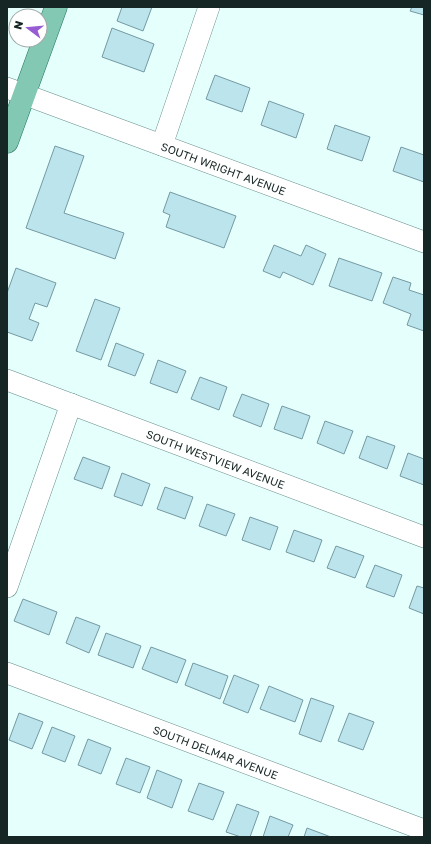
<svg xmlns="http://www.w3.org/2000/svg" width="431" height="844" viewBox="0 0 431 844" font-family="'Golos Text',sans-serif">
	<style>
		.building { fill: #bce4ed; stroke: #749aa3 }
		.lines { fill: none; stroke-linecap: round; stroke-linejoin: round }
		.minor-casing { stroke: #668d8a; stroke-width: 22 }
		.major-casing { stroke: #26785f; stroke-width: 23 }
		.minor { stroke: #fff; stroke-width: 21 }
		.major { stroke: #82c8b2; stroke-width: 22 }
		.labels { text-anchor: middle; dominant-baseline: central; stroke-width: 3; stroke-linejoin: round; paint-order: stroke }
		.street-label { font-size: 11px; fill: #162625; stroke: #fff }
	</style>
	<rect width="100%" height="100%" fill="#e5fffc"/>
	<g class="building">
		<path d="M122 7H152L143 31 117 21Z"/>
		<path d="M412 7H424V15L410 11Z"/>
		<path d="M112 28 154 44 144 72 102 57Z"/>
		<path d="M215 75 250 88 242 112 206 99Z"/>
		<path d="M269 101 304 114 296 138 261 125Z"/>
		<path d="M335 125 370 137 362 161 327 149Z"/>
		<path d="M55 146 84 156 64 213 124 233 115 259 26 228Z"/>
		<path d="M401 147 424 155V182L393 171Z"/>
		<path d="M170 192 236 216 224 248 166 227 170 215 163 212Z"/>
		<path d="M274 245 301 256 306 245 326 254 313 285 283 272 280 278 263 271Z"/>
		<path d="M339 258 382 273 372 301 329 286Z"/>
		<path d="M16 268 56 283 47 307 35 303 29 319 39 323 32 341 7 332V293Z"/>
		<path d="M393 277 411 283 409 290 424 295V331L407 325 411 314 383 303Z"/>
		<path d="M95 299 120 308 101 360 76 351Z"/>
		<path d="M116 343 144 354 135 376 108 366Z"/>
		<path d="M158 360 186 371 177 393 150 383Z"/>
		<path d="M200 377 227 387 219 410 191 399Z"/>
		<path d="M242 394 269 404 261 427 233 416Z"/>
		<path d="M282 406 310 416 302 439 274 429Z"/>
		<path d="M325 421 353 431 344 454 317 443Z"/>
		<path d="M367 436 395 446 387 469 359 458Z"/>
		<path d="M408 453 424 459V485L400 476Z"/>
		<path d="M83 457 110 467 102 489 74 479Z"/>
		<path d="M122 473 150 484 142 506 114 496Z"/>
		<path d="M165 487 193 497 185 519 157 509Z"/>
		<path d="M207 504 235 514 226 536 199 526Z"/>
		<path d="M250 517 278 527 270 550 242 540Z"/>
		<path d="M294 530 322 540 314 562 286 552Z"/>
		<path d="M336 546 364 556 355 578 327 568Z"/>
		<path d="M375 565 402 575 394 597 366 587Z"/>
		<path d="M417 586 424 588V614L409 608Z"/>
		<path d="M23 599 57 612 49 635 14 621Z"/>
		<path d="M76 617 100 626 89 653 66 643Z"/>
		<path d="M106 633 141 646 133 668 98 655Z"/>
		<path d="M151 647 186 660 177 683 142 669Z"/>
		<path d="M193 663 228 676 220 699 185 685Z"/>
		<path d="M234 675 259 685 248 713 223 703Z"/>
		<path d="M269 686 303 700 295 722 260 709Z"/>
		<path d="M311 698 334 706 321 742 299 734Z"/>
		<path d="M19 713 43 722 32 749 9 740Z"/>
		<path d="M349 713 374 722 363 750 338 741Z"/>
		<path d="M52 727 75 736 65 762 42 753Z"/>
		<path d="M88 739 111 748 101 774 78 765Z"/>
		<path d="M126 758 150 767 140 793 116 784Z"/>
		<path d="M157 770 182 780 172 808 147 798Z"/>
		<path d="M199 783 224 792 213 820 188 811Z"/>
		<path d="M237 804 259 812 250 837H241L226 832Z"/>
		<path d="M270 816 293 825 288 837H263Z"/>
		<path d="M307 828 331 837H304Z"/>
	</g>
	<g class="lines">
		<g class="minor-casing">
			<g id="minor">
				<path id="s1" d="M7 88 424 242"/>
				<path d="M162 145 209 7"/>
				<path id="s2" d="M7 380 424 537"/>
				<path d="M7 587 71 404"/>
				<path id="s3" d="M7 673 424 830"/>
			</g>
		</g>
		<g class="major-casing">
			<path id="major" d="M7 142 56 7"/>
		</g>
		<use href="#minor" class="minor"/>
		<use href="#major" class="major"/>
	</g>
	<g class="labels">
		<g class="street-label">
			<text stroke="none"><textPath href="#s1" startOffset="231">SOUTH WRIGHT AVENUE</textPath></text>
			<text stroke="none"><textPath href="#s2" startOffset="223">SOUTH WESTVIEW AVENUE</textPath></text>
			<text stroke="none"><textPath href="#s3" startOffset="223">SOUTH DELMAR AVENUE</textPath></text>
		</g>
	</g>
	<rect width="431" height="844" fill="none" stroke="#162625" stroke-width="16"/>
	<g transform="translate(28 28) rotate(286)"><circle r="19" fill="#ffffff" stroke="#a2a8a8"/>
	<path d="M0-3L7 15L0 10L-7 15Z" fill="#975cd3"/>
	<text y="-6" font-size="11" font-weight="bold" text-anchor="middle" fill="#162625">N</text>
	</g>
</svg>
